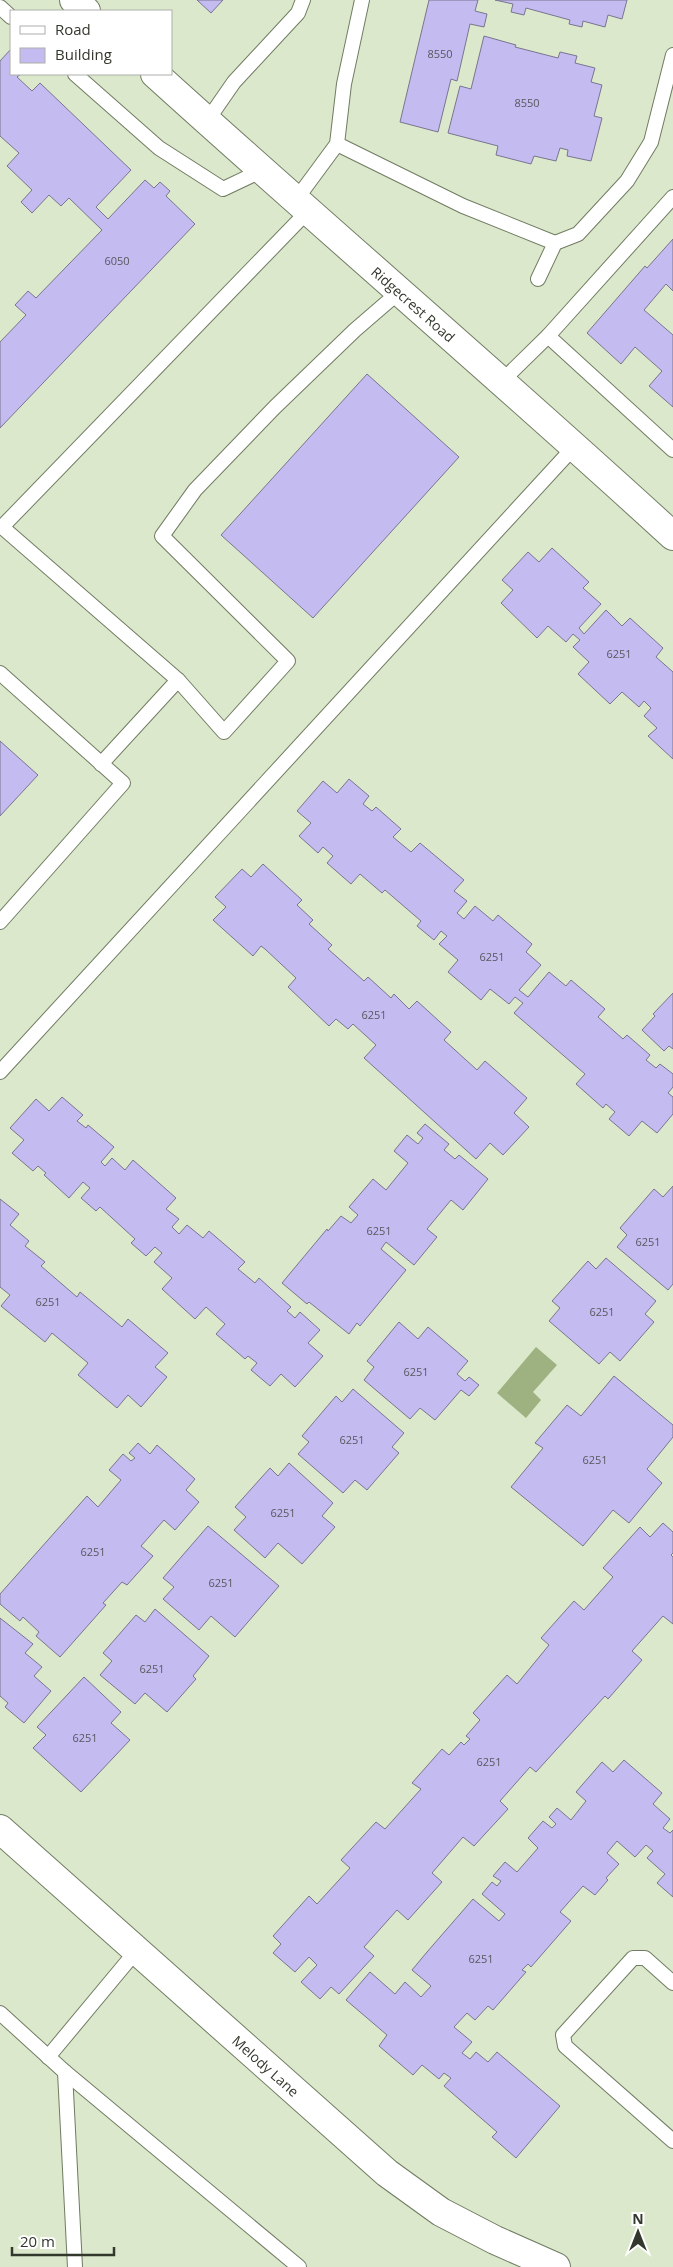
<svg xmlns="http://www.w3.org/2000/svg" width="673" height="2267" viewBox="0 0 673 2267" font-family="'Open Sans',sans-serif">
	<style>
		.water { fill: #9db280 }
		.building { fill: #c4bbf0; stroke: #797590 }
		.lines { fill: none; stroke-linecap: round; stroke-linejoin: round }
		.lane-casing { stroke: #717c63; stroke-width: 16 }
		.secondary-casing { stroke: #717c63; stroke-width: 30 }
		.lane { stroke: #fff; stroke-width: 14 }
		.secondary { stroke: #fff; stroke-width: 28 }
		.labels { text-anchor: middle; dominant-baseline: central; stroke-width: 4; stroke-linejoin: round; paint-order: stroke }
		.number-label { font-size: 11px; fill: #57595e }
		.street-label { font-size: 14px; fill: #33382d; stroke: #fff }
	</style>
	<rect width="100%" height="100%" fill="#dbe8cb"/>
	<path class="water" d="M536 1347 557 1365 533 1392 541 1400 526 1418 497 1393Z"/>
	<g class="building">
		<path d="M197 0H223L211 13Z"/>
		<path d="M429 0H478L475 11 487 14 484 27 470 24 457 81 451 79 438 132 400 122Z"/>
		<path d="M495 0H627L622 19 608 15 605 27 583 21 582 27 569 24 570 20 526 8 524 15 511 12 513 4Z"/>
		<path d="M484 36 516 45 515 47 558 58 560 52 577 56 575 63 595 68 591 82 602 85 594 116 602 118 591 161 567 156 568 150 560 148 556 161 534 156 531 164 496 155 498 146 448 133 460 86 471 89Z"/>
		<path d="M11 49V74H21L17 77 32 91 40 83 131 170 96 207 108 219 145 180 154 188 160 182 170 191 166 196 195 224 0 428V342L26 315 15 305 28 291 36 298 102 230 69 198 61 206 49 195 32 213 21 202 32 190 7 166 19 153 0 136V61Z"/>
		<path d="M673 239V291L666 284 644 310 673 335V407L649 386 662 371 635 347 621 364 587 333 645 266 647 268Z"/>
		<path d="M367 374 459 457 313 618 221 535Z"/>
		<path d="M552 548 589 582 583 588 601 604 579 628 584 634 606 610 622 626 630 618 663 648 656 657 673 672V759L648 736 657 728 644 716 651 708 644 701 639 707 622 692 610 704 578 674 589 662 573 647 580 640 573 634 566 642 548 626 537 638 501 603 513 590 502 580 528 552 539 562Z"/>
		<path d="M0 741 38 775 0 816Z"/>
		<path d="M349 779 369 796 363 804 372 811 376 807 401 829 393 837 411 852 420 843 464 880 454 891 467 901 457 913 464 919 475 906 493 921 498 915 532 944 526 952 541 965 519 990 528 997 549 972 566 986 571 980 605 1009 598 1017 623 1039 627 1035 650 1055 646 1060 656 1068 660 1064 673 1074V1087L668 1093 673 1097V1114L657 1133 642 1121 629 1136 609 1119 615 1112 606 1104 603 1108 576 1084 585 1074 514 1013 523 1003 515 997 509 1004 490 989 481 1000 448 972 458 960 439 944 447 936 441 931 434 940 417 926 421 921 385 890 382 893 360 874 351 884 327 863 333 856 323 847 318 853 299 836 311 823 297 811 323 781 337 793Z"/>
		<path d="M263 864 302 900 297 905 313 920 309 924 332 945 328 949 364 981 368 977 391 998 394 994 409 1009 417 1001 451 1032 444 1040 477 1070 485 1061 527 1098 514 1113 529 1127 503 1155 490 1143 476 1159 364 1058 376 1045 353 1024 348 1029 336 1019 329 1026 288 987 296 978 265 949 261 946 253 956 213 920 226 907 215 897 242 869 251 877Z"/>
		<path d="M673 993V1049L669 1046 664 1051 642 1030 655 1016 653 1014Z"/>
		<path d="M62 1097 83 1115 77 1121 86 1128 88 1125 114 1147 101 1162 105 1166 112 1158 125 1170 133 1160 176 1198 166 1209 179 1219 172 1227 179 1234 187 1225 203 1238 209 1231 245 1262 238 1269 255 1283 259 1278 291 1307 287 1311 295 1318 300 1312 320 1330 308 1343 323 1356 295 1387 281 1374 270 1386 251 1370 257 1363 248 1356 245 1359 216 1334 225 1324 206 1307 195 1319 162 1289 172 1278 154 1262 162 1253 155 1247 146 1256 131 1243 135 1239 100 1207 96 1211 81 1198 90 1188 83 1182 69 1198 44 1175 46 1173 38 1166 33 1171 12 1153 24 1140 10 1128 36 1099 49 1111Z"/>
		<path d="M425 1124 449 1144 444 1150 455 1159 459 1155 488 1179 463 1210 451 1200 427 1229 437 1237 414 1265 386 1242 381 1249 406 1270 360 1326 357 1323 349 1334 309 1302 307 1304 282 1283 327 1229 328 1231 341 1216 351 1223 358 1215 349 1207 373 1179 386 1190 408 1163 394 1151 407 1135 418 1144 423 1138 417 1133Z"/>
		<path d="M673 1186V1284L668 1290 617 1247 627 1235 620 1228 654 1189 663 1197Z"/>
		<path d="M0 1199 19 1214 10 1225 29 1241 25 1246 45 1262 41 1266 77 1297 80 1292 122 1327 128 1319 168 1353 155 1367 167 1377 141 1407 128 1395 117 1408 78 1375 88 1363 52 1333 45 1342 1 1306 10 1295 0 1287Z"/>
		<path d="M606 1258 656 1301 645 1314 654 1322 620 1361 610 1352 599 1364 549 1321 560 1308 552 1301 588 1261 596 1269Z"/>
		<path d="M399 1322 418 1339 428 1327 468 1361 457 1374 465 1381 469 1377 479 1385 469 1396 461 1390 435 1420 420 1408 410 1419 364 1380 374 1367 367 1361Z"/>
		<path d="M614 1376 673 1425V1437L647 1469 662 1483 629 1523 613 1510 583 1546 511 1487 543 1448 535 1443 567 1405 581 1416Z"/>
		<path d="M353 1389 404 1433 392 1447 399 1453 367 1490 355 1480 343 1493 298 1454 309 1442 302 1436 336 1396 342 1402Z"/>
		<path d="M138 1443 150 1454 157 1445 195 1479 186 1490 199 1502 175 1530 164 1520 141 1546 153 1556 127 1585 122 1582 103 1603 106 1605 60 1657 36 1636 39 1632 23 1617 20 1621 0 1604V1594L87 1496 98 1507 121 1480 109 1470 123 1454 131 1461 135 1458 129 1453Z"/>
		<path d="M289 1463 333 1503 322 1516 335 1527 302 1564 278 1543 265 1558 234 1530 246 1517 235 1507 270 1468 278 1476Z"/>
		<path d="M663 1523 673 1532V1553L671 1555 673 1557V1624L663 1616 632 1651 642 1660 608 1699 605 1696 536 1772 530 1767 500 1801 508 1809 474 1846 463 1837 432 1873 442 1882 408 1920 397 1910 364 1947 374 1956 339 1994 331 1987 320 1999 301 1982 317 1965 309 1957 295 1972 273 1953 281 1944 273 1936 309 1896 317 1904 350 1868 341 1860 376 1822 385 1829 421 1789 412 1783 442 1749 449 1755 461 1742 464 1745 470 1739 466 1736 480 1720 473 1713 507 1675 517 1684 549 1645 541 1638 574 1601 584 1610 613 1577 603 1568 640 1527 650 1537Z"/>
		<path d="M208 1526 279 1586 235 1637 211 1616 199 1630 163 1599 174 1587 163 1578Z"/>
		<path d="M155 1609 209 1656 193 1676 196 1679 167 1712 145 1693 135 1704 100 1675 112 1661 103 1653 136 1615 145 1622Z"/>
		<path d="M0 1618 33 1644 25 1653 42 1667 34 1676 51 1691 24 1723 5 1707 8 1703 0 1696Z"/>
		<path d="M84 1677 121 1712 111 1723 130 1740 81 1792 33 1748 46 1735 37 1727Z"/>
		<path d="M624 1760 662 1793 653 1804 670 1819 663 1828 670 1833 673 1830V1897L657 1883 665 1874 647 1858 653 1851 646 1845 635 1857 617 1841 607 1853 619 1864 606 1878 608 1880 595 1895 583 1886 560 1912 571 1921 531 1967 528 1964 522 1970 526 1972 493 2010 488 2006 475 2020 467 2013 454 2027 472 2042 462 2053 470 2059 476 2052 488 2062 497 2052 560 2106 516 2158 492 2137 497 2132 444 2086 451 2078 444 2073 439 2079 422 2065 413 2075 379 2046 387 2035 346 2000 370 1972 395 1994 405 1982 421 1997 431 1986 412 1970 427 1952 473 1899 499 1921 505 1914 482 1894 492 1882 497 1886 501 1881 493 1876 505 1862 517 1872 538 1848 528 1838 543 1821 552 1828 556 1824 549 1817 557 1808 571 1820 586 1801 576 1792 602 1762 613 1772Z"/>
	</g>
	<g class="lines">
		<g class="lane-casing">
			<g id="lane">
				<path d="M0 7 11 17"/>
				<path d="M75 74 159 148 223 189 261 171"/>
				<path d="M207 121 234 82 298 13 303 0"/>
				<path d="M337 144 463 206 555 243"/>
				<path d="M295 201 337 144 344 84 362 0"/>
				<path d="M538 279 555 243 578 234 627 181 651 142 673 55"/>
				<path d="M548 336 673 450"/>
				<path d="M501 382 548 336 673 197"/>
				<path d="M0 673 123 783 0 922"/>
				<path d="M178 680 224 732 288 661 162 536 195 490 275 407 355 330 399 292"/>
				<path d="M101 764 178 680 2 527 307 212"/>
				<path d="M0 1072 575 446"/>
				<path d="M673 1983 645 1958H633L563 2035 565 2046 673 2141"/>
				<path d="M0 2013 65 2072 299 2267"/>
				<path d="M48 2057 137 1950"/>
				<path d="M65 2072 75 2267"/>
			</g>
		</g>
		<g class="secondary-casing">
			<g id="secondary">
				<path d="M74 0 86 11"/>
				<path id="s1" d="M155 74C326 229 502 379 673 536"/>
				<path id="s2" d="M0 1829 387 2173 441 2212 495 2240 556 2267"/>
			</g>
		</g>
		<use href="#lane" class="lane"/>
		<use href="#secondary" class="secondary"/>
	</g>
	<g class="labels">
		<g class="number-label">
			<text x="440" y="53">8550</text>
			<text x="527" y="102">8550</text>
			<text x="117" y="260">6050</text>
			<text x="619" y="653">6251</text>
			<text x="492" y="956">6251</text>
			<text x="374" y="1014">6251</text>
			<text x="379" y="1230">6251</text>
			<text x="648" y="1241">6251</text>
			<text x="48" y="1301">6251</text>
			<text x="602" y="1311">6251</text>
			<text x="416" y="1371">6251</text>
			<text x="352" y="1439">6251</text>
			<text x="595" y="1459">6251</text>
			<text x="283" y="1512">6251</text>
			<text x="93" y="1551">6251</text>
			<text x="221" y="1582">6251</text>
			<text x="152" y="1668">6251</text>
			<text x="85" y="1737">6251</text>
			<text x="489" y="1761">6251</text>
			<text x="481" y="1958">6251</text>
		</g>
		<g class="street-label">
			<text stroke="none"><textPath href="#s1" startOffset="346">Ridgecrest Road</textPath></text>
			<text stroke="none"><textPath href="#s2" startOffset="356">Melody Lane</textPath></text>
		</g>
	</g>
	<rect x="10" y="10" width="162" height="65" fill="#ffffff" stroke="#adafab"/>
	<rect x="20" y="26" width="25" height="8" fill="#ffffff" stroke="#adafab"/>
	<text x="55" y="35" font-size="15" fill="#33382d">Road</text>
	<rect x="20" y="48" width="25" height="15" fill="#c4bbf0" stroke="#adafab"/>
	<text x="55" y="60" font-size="15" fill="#33382d">Building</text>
	<g transform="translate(638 2232)" stroke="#ffffff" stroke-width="4" paint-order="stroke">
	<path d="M0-4L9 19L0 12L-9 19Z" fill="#33382d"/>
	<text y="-8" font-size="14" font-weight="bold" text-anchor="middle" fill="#33382d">N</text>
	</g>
	<path d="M12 2247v8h102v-8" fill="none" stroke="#33382d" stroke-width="2.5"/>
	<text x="20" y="2247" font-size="15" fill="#33382d" stroke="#ffffff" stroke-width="4" paint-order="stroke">20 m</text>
</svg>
